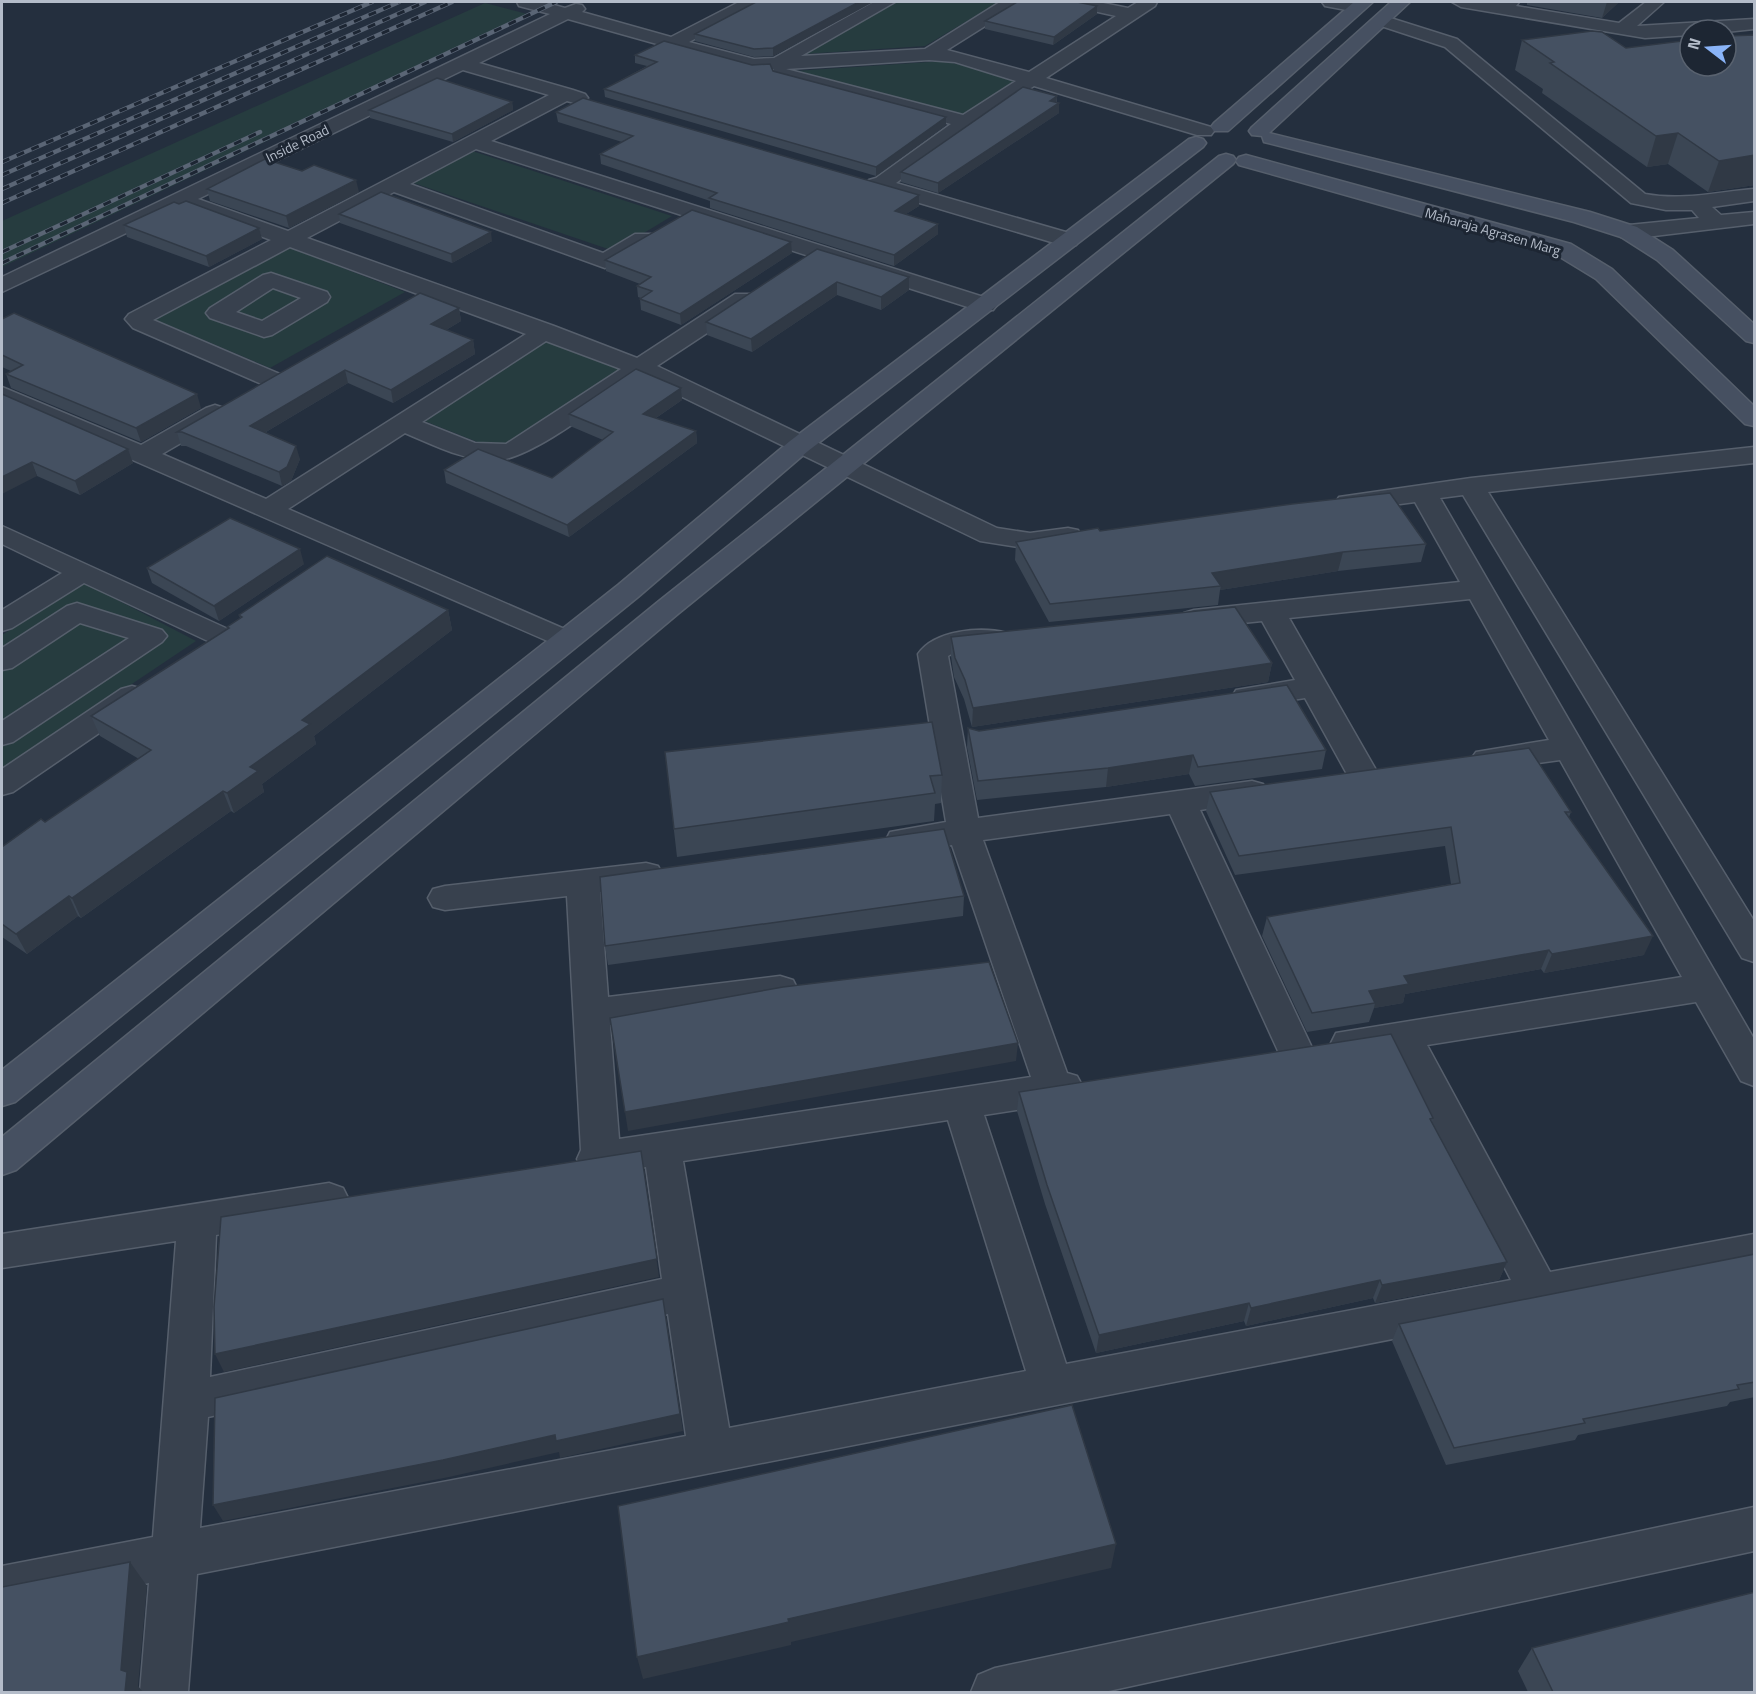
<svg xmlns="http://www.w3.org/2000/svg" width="1756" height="1694" viewBox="0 0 1756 1694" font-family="'Titillium Web',sans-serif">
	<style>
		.green { fill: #263c3f }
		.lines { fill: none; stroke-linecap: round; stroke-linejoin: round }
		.street-casing { stroke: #565f6c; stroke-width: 3 }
		.secondary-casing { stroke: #565f6c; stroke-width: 3 }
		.street { fill: #38414e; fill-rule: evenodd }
		.secondary { fill: #465061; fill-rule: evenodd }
		.rail-casing { stroke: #5a6575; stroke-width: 4.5 }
		.rail { stroke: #1d2633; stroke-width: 3; stroke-dasharray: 8; stroke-linecap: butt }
		.wall { fill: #3b4654 }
		.shaded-wall { fill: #303945 }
		.building { fill: #455162; stroke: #303945; stroke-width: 1.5 }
		.labels { text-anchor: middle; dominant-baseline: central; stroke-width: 6; stroke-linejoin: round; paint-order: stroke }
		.far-street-label { font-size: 14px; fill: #b4bcc9; stroke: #1d2633 }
	</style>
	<rect width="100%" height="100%" fill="#242f3e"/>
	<g class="green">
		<path d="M897 2H999L925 46 804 54Z"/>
		<path d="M485 3 531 15 2 267V221Z"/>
		<path d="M945 61 1017 80 965 116 795 71Z"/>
		<path d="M466 149 672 216 614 251 405 180Z"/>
		<path d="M286 246 405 292 270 368 149 317Z"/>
		<path d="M548 341 627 371 505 453 422 420Z"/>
		<path d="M85 583 196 641 2 771V635Z"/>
	</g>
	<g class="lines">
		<g class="street-casing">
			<g id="street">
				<path d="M517 2H543L565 8 576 4 582 5 585 9 582 12 671 37 739 2H759L757 6 689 42 754 59 774 58 874 2H895L801 56 925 49 1000 2H1019L1017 6 947 50 1029 72 1116 16 1071 6 1069 2H1098L1128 8 1138 2H1157L1155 6 1046 78 1211 127 1214 131 1211 135H1197L1034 86 973 126 896 183 1076 235 1079 240 1076 245 1068 247 869 188 866 184 869 180 876 178 951 124 774 77 772 73 774 69 753 71 568 19 479 63 573 90 585 94 588 98 578 104 567 101 491 141 993 300 997 305 993 310H977L476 149 410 184 603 253 635 234H651L654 239 651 244 605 268 394 192 307 238 554 326 637 358 735 294H751L754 299 751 304 657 366 997 528 1030 533 1068 528 1078 530 1082 536 1078 542 1030 549 980 541 641 377C609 398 532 459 498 460 465 462 434 445 405 433L288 509 576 634 581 640 576 646 566 649 2 403V387L141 445 206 408 215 405 224 408 228 413 224 418 162 454 266 499 526 334 290 247 153 320 282 375 285 380 282 385 273 387 264 385 133 328 125 319 129 314 271 240 181 207 2 292V277L550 14 519 6ZM929 60 955 62 1016 81 963 115 786 69ZM463 70 549 95 288 231 198 199ZM546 341 621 369 506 444 475 443 422 422Z"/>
				<path d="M1322 2H1356L1366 7 1357 12 1325 6Z"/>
				<path d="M1452 2H1519L1516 6 1619 23 1646 2H1664L1637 26 1754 19V29L1726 32 1690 30V35L1645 38 1461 7Z"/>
				<path d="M1381 15 1457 39 1645 194C1683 201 1717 192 1754 189V201L1712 207 1721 215 1754 212V224L1629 239 1621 237 1618 232 1621 227 1629 225 1699 218 1692 210H1666L1631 203 1445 47 1375 24 1372 20Z"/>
				<path d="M271 273 327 292 330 297 327 302 272 335 264 337 210 318 206 313 210 308 263 275ZM273 288 301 298 262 321 236 312Z"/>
				<path d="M1754 447V463L1488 492 1754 921V962L1742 958 1463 495 1440 498 1754 1039V1086L1741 1081 1696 1002 1427 1045 1550 1272 1754 1234V1268L197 1574 188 1692H140L149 1583 2 1612V1566L153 1537 176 1241 2 1268V1234L329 1183 343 1188 349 1200 343 1212 329 1217 216 1235 210 1377 662 1279 646 1167 596 1175 582 1170 577 1159 581 1150 567 896 445 910 433 907 428 898 433 889 445 886 646 863 658 866 663 875 658 884 600 892 608 997 780 976 793 980 798 990 793 1000 780 1004 610 1025 619 1139 1031 1077 952 845 902 852 890 848 886 840 890 832 946 822 918 654C934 630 981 626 1007 633L1012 639 1007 645 957 651 948 656 978 818 1252 781 1263 784 1268 792 1263 800 1200 810 1314 1052 1309 1062 1296 1066 1283 1062 1170 814 983 840 1067 1073 1077 1076 1083 1087 1077 1098 1054 1104 984 1115 1066 1364 1511 1280 1393 1050 1349 1057 1336 1053 1331 1043 1336 1033 1682 977 1560 760 1487 770 1476 766 1471 759 1476 752 1549 740 1470 599 1289 618 1380 777 1375 785 1364 788 1353 785 1305 698 1247 707 1236 704 1232 697 1236 690 1295 680 1262 621 1194 628 1184 625 1180 619 1184 613 1194 610 1460 582 1415 502 1348 511 1339 509 1335 503 1339 497 1471 478ZM948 1120 1026 1371 729 1428 683 1161ZM668 1314 686 1436 200 1528 208 1417Z"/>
				<path d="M2 526 230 630 235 636 230 642 220 645 210 642 84 583 12 628 2 631V610L62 573 2 544Z"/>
				<path d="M77 603 162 630 167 636 162 642 13 742 2 745V721L129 638 80 623 12 668 2 670V648L67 606Z"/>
				<path d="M132 686 143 689 147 696 143 703 13 792 2 795V769L121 689Z"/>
				<path d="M1754 1507V1551L1104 1692H971L978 1675 995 1668Z"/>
			</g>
		</g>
		<g class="secondary-casing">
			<g id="secondary">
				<path d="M1354 2H1373L1228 131H1214L1211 127 1214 123Z"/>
				<path d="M1391 2H1410L1269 133 1590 212 1637 227 1673 250 1754 324V343L1746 341 1657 260 1621 237 1574 222 1264 142 1262 136 1252 135 1249 131 1252 127Z"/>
				<path d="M1196 137 1203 139 1206 143 1203 147 808 451 638 597 15 1102 2 1106V1070L618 585 790 441 1189 139Z"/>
				<path d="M1226 154 1233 156 1236 160 1233 164 679 613 16 1170 2 1175V1137L659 601 1219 156Z"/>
				<path d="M1246 155 1571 244 1612 269 1754 406V426L1745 424 1596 279 1555 254 1239 165 1236 161 1239 157Z"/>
			</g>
		</g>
		<use href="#street" class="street"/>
		<use href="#secondary" class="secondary"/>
		<g class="rail-casing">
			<g id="rail">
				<path d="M2 162 372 2"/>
				<path d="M2 175 399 2"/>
				<path d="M2 189 425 2"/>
				<path d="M2 203 452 2"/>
				<path d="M2 252 260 132"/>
				<path d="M2 263 556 2"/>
			</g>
		</g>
		<use href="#rail" class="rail"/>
	</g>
	<g class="wall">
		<path d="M756 2H873L773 56 754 57 695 41V34Z"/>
		<path d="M1527 2H1619L1602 18 1527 5Z"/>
		<path d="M1097 6V14L1053 45 985 29V21Z"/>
		<path d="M1755 35V185L1708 192 1668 164 1647 167 1542 93 1543 89 1515 70 1522 40 1626 48Z"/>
		<path d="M635 55 773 71 946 125 876 176 605 97 604 89 647 66 635 63Z"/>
		<path d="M1057 96V102L1059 103V113L938 193 901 182V172Z"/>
		<path d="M512 102 513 110 453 142 370 118 369 110Z"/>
		<path d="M556 112 919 206 906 214 938 224V234L894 266 710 208V201L601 164 600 154 622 142 558 122Z"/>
		<path d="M207 189 359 192 289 228 210 201Z"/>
		<path d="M339 214 492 241 452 263 340 223Z"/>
		<path d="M124 225 259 228 262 239 209 267 127 237Z"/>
		<path d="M817 249 909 290 881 310 837 295 752 352 707 335 706 322Z"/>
		<path d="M792 253 681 325 641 310 640 299 641 298 638 297 637 286 640 284 606 271 605 260Z"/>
		<path d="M459 308 461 321 446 330 473 340 475 354 393 403 348 383 266 432 300 459 291 481 282 486 186 446H181L177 432Z"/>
		<path d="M2 319 201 408 141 442 11 388 6 374 11 371 2 367Z"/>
		<path d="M681 388 682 400 656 418 696 431 697 443 569 537 446 483 444 470 552 478 603 440 570 426 569 414Z"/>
		<path d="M2 394 128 449 133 463 80 495 37 476Z"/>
		<path d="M1100 531 1426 544 1421 562 1338 571 1220 590 1218 605 1049 622 1015 560 1016 542Z"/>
		<path d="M304 564 219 621 152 583 147 568Z"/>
		<path d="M448 610 452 630 314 736 316 744 262 784 264 792 234 813 231 811 81 918 78 916 27 954 2 937V847L45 822 139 759 100 736 91 716 228 629 227 627 240 618 239 615Z"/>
		<path d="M951 637 1272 663 1268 682 972 727 964 699 954 677 951 656Z"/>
		<path d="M968 728 979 731 1326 750 1322 769 1195 786 1189 774 1106 787 977 800 967 747Z"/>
		<path d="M665 752 942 775 941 803 935 804 934 821 677 857Z"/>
		<path d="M1210 792 1571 812 1569 817 1644 955 1544 973 1541 969 1405 994 1403 1003 1374 1008 1369 1022 1307 1032 1262 936 1267 917 1451 884 1445 846 1235 875 1206 811Z"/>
		<path d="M964 896 963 916 608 965 605 946Z"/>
		<path d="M1019 1092 1433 1118 1432 1123 1507 1262 1499 1280 1375 1303 1373 1298 1246 1326 1244 1321 1096 1353 1045 1204 1017 1111Z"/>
		<path d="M1755 1254V1397L1730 1402 1727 1406 1578 1435 1575 1440 1446 1465 1392 1341 1399 1324Z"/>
		<path d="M1532 1648 1755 1692H1528L1518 1671Z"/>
	</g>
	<g class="shaded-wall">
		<path d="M859 2H873L773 56V48Z"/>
		<path d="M1607 2H1619L1602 18Z"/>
		<path d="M1097 6V14L1053 45 1054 37Z"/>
		<path d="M1057 96 1056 105 1059 103V113L938 193V183Z"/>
		<path d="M512 102 513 110 453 142 452 134Z"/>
		<path d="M946 117V125L876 176V167Z"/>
		<path d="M1678 133 1668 164 1647 167 1656 136Z"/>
		<path d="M1755 155V185L1708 192 1719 161Z"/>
		<path d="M356 180 359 192 289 228 286 216Z"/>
		<path d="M919 195V206L895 221V211Z"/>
		<path d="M938 224V234L894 266V255Z"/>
		<path d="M259 228 262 239 209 267 206 256Z"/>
		<path d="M491 232 492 241 452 263 451 254Z"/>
		<path d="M791 242 792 253 681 325 680 314Z"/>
		<path d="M909 277V290L881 310V297Z"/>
		<path d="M837 282V295L752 352 751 339Z"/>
		<path d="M459 308 461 321 434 337 431 324Z"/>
		<path d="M473 340 475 354 393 403 391 390Z"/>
		<path d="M345 370 348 383 254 439 250 426Z"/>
		<path d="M681 388 682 400 644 426 643 414Z"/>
		<path d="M197 394 201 408 141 442 136 428Z"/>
		<path d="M696 431 697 443 569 537 567 525Z"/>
		<path d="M296 446 300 459 291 481 282 486 279 472Z"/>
		<path d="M128 449 133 463 80 495 75 481Z"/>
		<path d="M32 462 37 476 2 494V477Z"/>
		<path d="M300 549 304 564 219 621 214 606Z"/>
		<path d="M1343 552 1338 571 1220 590 1221 586 1212 573Z"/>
		<path d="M448 610 452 630 314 736 316 744 262 784 264 792 234 813 227 793 250 767 302 720Z"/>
		<path d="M1272 663 1268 682 972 727 973 708Z"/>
		<path d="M1193 755 1189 774 1106 787 1108 768Z"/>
		<path d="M223 791 231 811 81 918 72 898Z"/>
		<path d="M69 896 78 916 27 954 16 934Z"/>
		<path d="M1653 936 1644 955 1544 973 1552 954Z"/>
		<path d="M1549 950 1541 969 1405 994 1403 1003 1374 1008 1375 1003 1369 991 1404 976Z"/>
		<path d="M1018 1043 1016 1061 628 1131 625 1112Z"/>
		<path d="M641 1151 659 1277 224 1372 215 1354Z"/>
		<path d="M1507 1262 1499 1280 1375 1303 1382 1285Z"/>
		<path d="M1380 1280 1373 1298 1246 1326 1251 1308Z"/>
		<path d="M663 1299 683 1431 560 1458 559 1452 449 1477 223 1521 213 1505Z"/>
		<path d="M1249 1303 1244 1321 1096 1353 1099 1335Z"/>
		<path d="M1116 1544 1111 1568 791 1642V1645L643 1679 637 1657 788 1619Z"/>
		<path d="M130 1562 147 1586 138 1686 143 1692H125L121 1670Z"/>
	</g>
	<g class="building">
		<path d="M756 2H859L773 48 754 49 695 34Z"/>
		<path d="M1017 2H1077L1097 6 1054 37 985 21Z"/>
		<path d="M1592 31 1602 32 1626 48 1690 40V66H1726V36L1755 35V155L1719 161 1678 133 1656 136 1550 63 1554 62 1522 40Z"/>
		<path d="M664 41 752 65 770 64 773 71 946 117 876 167 604 89 657 62 635 55Z"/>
		<path d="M437 78 512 102 452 134 369 110Z"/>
		<path d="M1023 87 1057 96 1050 101 1059 103 938 183 901 172Z"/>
		<path d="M583 98 919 195 895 211 938 224 894 255 709 198 717 193 600 154 633 136 556 112Z"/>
		<path d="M265 159 302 171 314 165 356 180 286 216 207 189Z"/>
		<path d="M381 192 491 232 451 254 339 214Z"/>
		<path d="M186 201 259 228 206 256 124 225 174 202 179 204Z"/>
		<path d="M692 210 791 242 680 314 640 299 652 291 637 286 651 277 605 260Z"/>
		<path d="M817 249 909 277 881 297 837 282 751 339 706 322Z"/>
		<path d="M420 293 459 308 431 324 473 340 391 390 345 370 250 426 296 446 287 467 279 472 182 432H177Z"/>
		<path d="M14 313 197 394 136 428 6 374 23 365 2 355V319Z"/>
		<path d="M636 369 681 388 643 414 696 431 567 525 444 470 478 449 552 478 613 432 569 414Z"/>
		<path d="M2 394 128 449 75 481 32 462 2 477Z"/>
		<path d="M1390 493 1426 544 1343 552 1212 573 1221 586 1050 604 1016 542 1098 528 1100 531 1292 504Z"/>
		<path d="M230 518 300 549 214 606 147 568Z"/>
		<path d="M327 556 448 610 302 720 310 724 250 767 258 771 227 793 223 791 72 898 69 896 16 934 2 924V847L41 819 45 822 151 750 91 716 229 628 227 627 242 617 239 615Z"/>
		<path d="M1235 607 1272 663 973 708 965 680 955 658 951 637Z"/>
		<path d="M1287 685 1326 750 1198 767 1193 755 1108 768 978 781 968 728 979 731Z"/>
		<path d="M932 722 942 775 930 776 935 793 674 829 665 752Z"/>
		<path d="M1529 748 1571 812H1565L1653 936 1552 954 1549 950 1404 976 1409 984 1369 991 1375 1003 1312 1013 1267 917 1460 883 1451 827 1239 856 1210 792Z"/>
		<path d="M944 829 964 896 605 946 600 877Z"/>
		<path d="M989 962 1018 1043 625 1112 610 1018 783 987Z"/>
		<path d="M1391 1034 1433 1118 1430 1119 1507 1262 1382 1285 1380 1280 1251 1308 1249 1303 1099 1335 1047 1185 1019 1092Z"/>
		<path d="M641 1151 657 1259 215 1354 214 1307 221 1217Z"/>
		<path d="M1755 1254V1382L1737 1385 1739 1389 1583 1419 1585 1423 1454 1448 1399 1324Z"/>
		<path d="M663 1299 680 1414 556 1441 555 1435 443 1460 213 1505 215 1398Z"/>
		<path d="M1072 1405 1116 1544 788 1619 789 1622 637 1657 618 1506Z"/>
		<path d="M130 1562 121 1670 127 1672 125 1692H2V1587Z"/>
		<path d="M1755 1592V1692H1553L1532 1648Z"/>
	</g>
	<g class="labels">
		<g class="far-street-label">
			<text transform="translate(297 143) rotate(-26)">Inside Road</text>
			<text transform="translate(1493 231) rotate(16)">Maharaja Agrasen Marg</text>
		</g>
	</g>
	<rect width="1756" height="1694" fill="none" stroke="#b4bcc9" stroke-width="6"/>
	<g transform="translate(1708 48) rotate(287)"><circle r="28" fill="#1d2633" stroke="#59626f" stroke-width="1.5"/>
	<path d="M0-4.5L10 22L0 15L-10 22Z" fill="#8ab4f8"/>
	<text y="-9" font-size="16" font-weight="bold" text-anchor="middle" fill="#b4bcc9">N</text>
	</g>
</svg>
